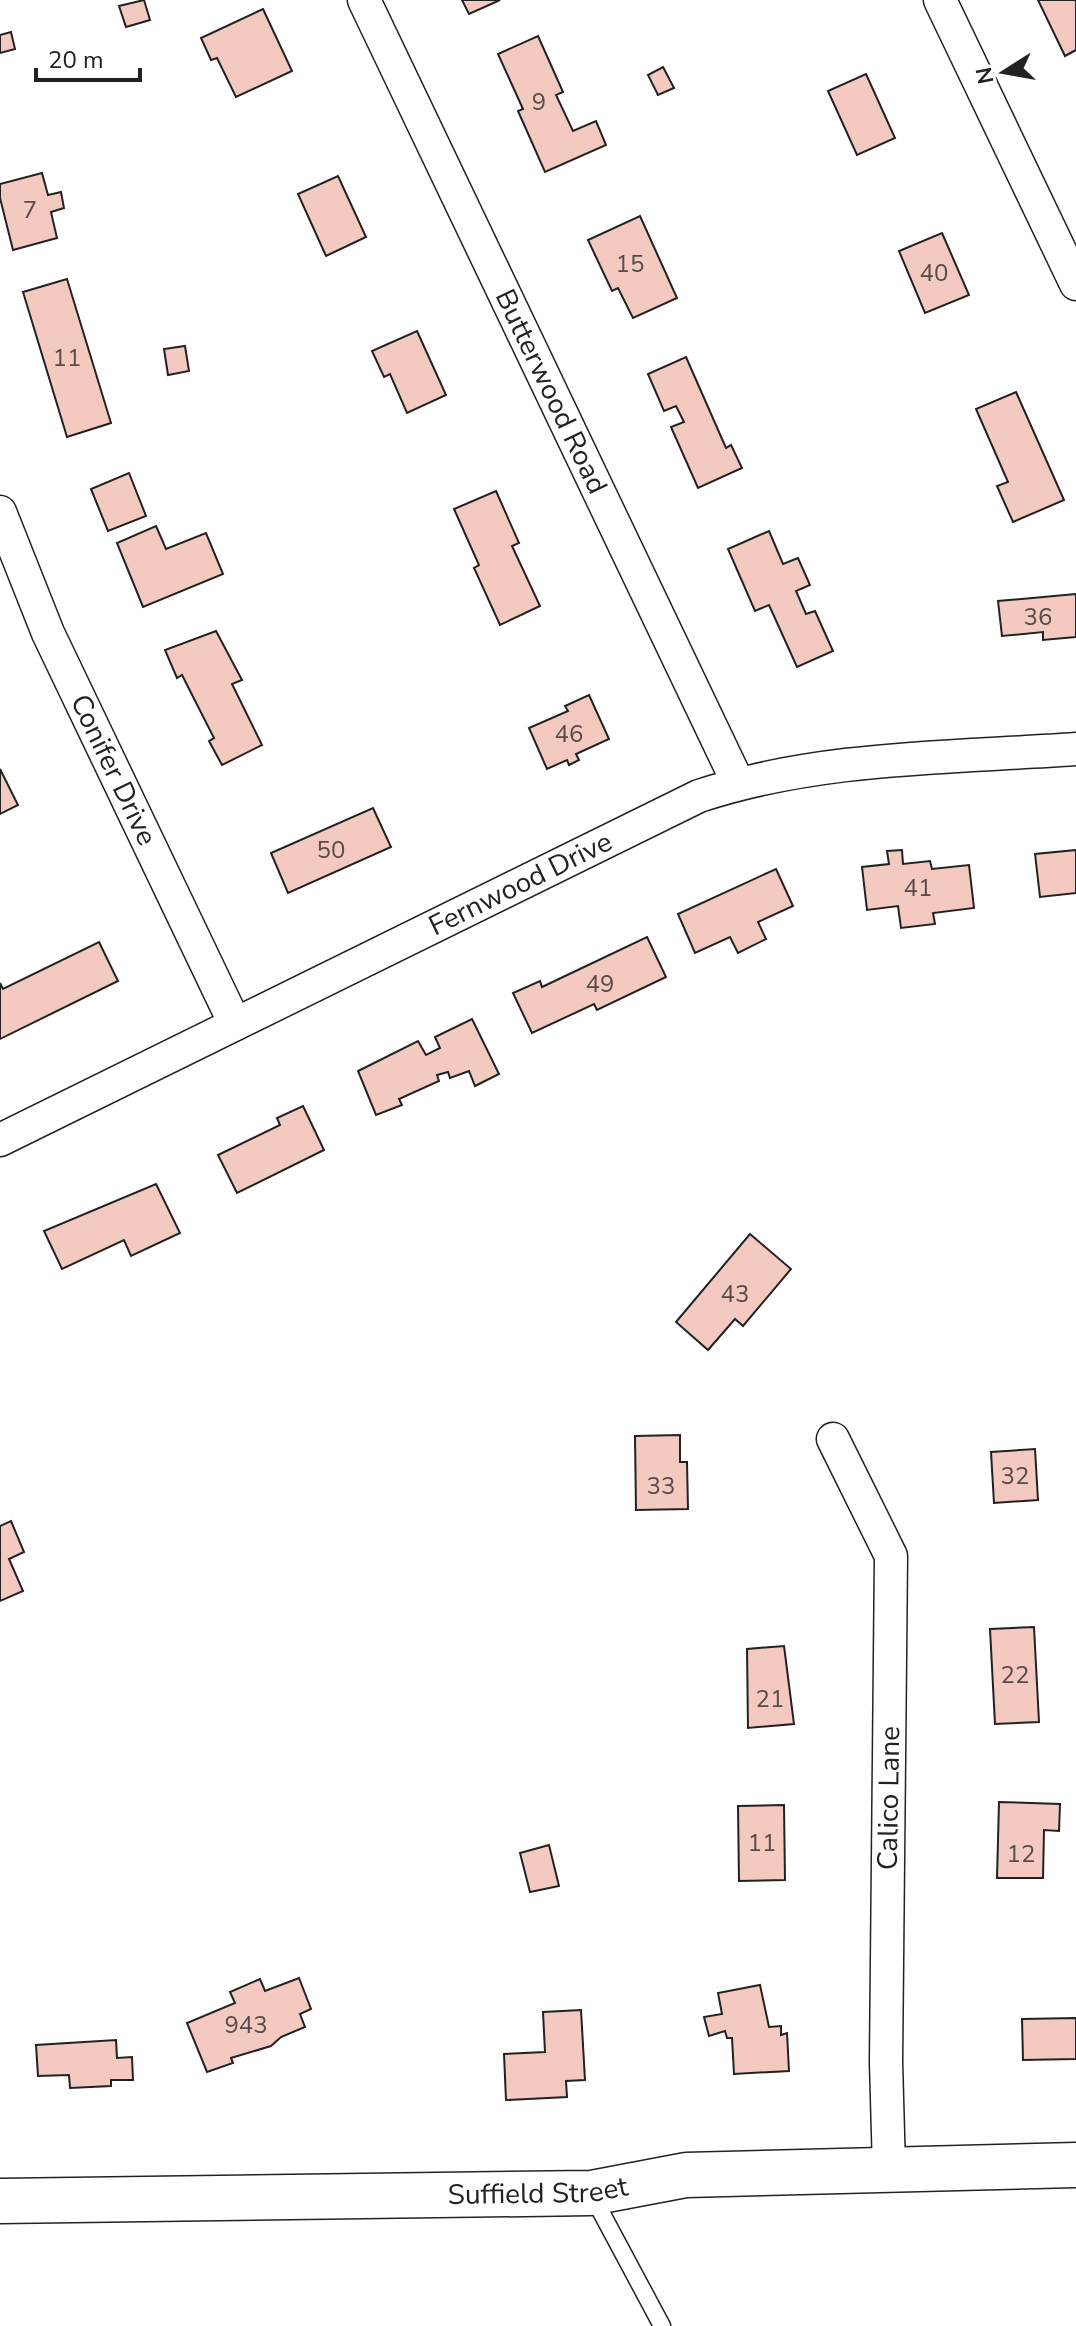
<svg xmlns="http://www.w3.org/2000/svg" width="1076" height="2326" viewBox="0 0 1076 2326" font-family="'Nunito Sans',sans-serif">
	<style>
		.building { fill: #f3c9c0; stroke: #222; stroke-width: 2 }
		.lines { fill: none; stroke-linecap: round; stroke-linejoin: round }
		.lane-casing { stroke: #222; stroke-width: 19 }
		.street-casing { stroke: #222; stroke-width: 35 }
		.secondary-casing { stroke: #222; stroke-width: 47 }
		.lane { stroke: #fff; stroke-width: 16 }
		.street { stroke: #fff; stroke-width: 32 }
		.secondary { stroke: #fff; stroke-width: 44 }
		.labels { text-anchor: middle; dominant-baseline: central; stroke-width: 6; stroke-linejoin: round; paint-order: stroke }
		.number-label { font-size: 24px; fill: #564c4a }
		.street-label { font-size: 28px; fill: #222; stroke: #fff }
	</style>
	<rect width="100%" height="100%" fill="#fff"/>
	<g class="building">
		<path d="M144 0 150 20 126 27 119 6Z"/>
		<path d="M462 0H500L469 14Z"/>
		<path d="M1038 0H1076V50L1065 56Z"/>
		<path d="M263 9 292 71 236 97 217 58 211 60 201 38Z"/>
		<path d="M11 32 15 49 0 53V35Z"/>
		<path d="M538 36 563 92 556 95 573 131 596 121 606 145 545 172 518 111 523 109 498 54Z"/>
		<path d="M663 67 674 88 658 95 648 75Z"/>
		<path d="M866 74 895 138 857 155 828 91Z"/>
		<path d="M42 173 48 195 61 192 64 208 51 212 57 238 13 250 0 198V184Z"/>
		<path d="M338 176 366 237 326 256 298 194Z"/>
		<path d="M640 216 677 298 633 318 618 288 612 291 588 240Z"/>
		<path d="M942 233 969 295 925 313 899 251Z"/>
		<path d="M67 279 111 423 67 437 23 292Z"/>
		<path d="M417 331 446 395 407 413 390 374 384 377 372 351Z"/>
		<path d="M185 346 189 371 168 375 164 349Z"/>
		<path d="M686 357 726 448 731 445 742 468 698 488 671 427 684 422 676 406 664 411 648 374Z"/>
		<path d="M1016 392 1064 500 1013 522 997 486 1008 482 976 409Z"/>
		<path d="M129 473 146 516 108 531 91 489Z"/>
		<path d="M496 491 519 543 512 546 540 606 500 625 474 568 479 565 454 509Z"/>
		<path d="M156 526 166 549 206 533 223 574 143 607 117 543Z"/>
		<path d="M769 531 783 564 798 558 810 585 796 591 806 614 815 611 833 651 797 667 769 605 755 611 728 549Z"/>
		<path d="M1076 594V637L1043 640V632L1002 636 998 601Z"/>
		<path d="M216 631 242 680 232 684 262 745 222 765 209 741 214 738 182 675 177 678 165 650Z"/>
		<path d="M589 695 609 739 576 754 579 760 569 765 567 760 547 769 529 728 568 711 565 706Z"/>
		<path d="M0 769 18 805 0 814Z"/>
		<path d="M373 808 391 847 288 893 271 853Z"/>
		<path d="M902 850 903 864 930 861 932 869 969 865 974 908 933 913 935 924 901 928 898 906 867 910 862 867 889 864 887 851Z"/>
		<path d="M1076 850V893L1040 897 1035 854Z"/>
		<path d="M776 869 793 906 758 922 766 939 738 953 730 937 695 953 678 914Z"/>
		<path d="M647 937 666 977 597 1010 594 1004 532 1033 513 993 540 981 542 987Z"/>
		<path d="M99 942 118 981 0 1039V983L3 989Z"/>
		<path d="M472 1019 499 1074 475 1086 469 1071 450 1078 448 1072 437 1075 439 1081 399 1099 402 1105 376 1115 358 1071 418 1041 426 1055 440 1048 435 1037Z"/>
		<path d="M303 1106 324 1150 237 1193 218 1155 280 1125 277 1118Z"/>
		<path d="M156 1184 180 1233 131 1256 124 1240 62 1269 44 1231Z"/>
		<path d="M750 1234 791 1269 743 1326 735 1319 708 1350 676 1322Z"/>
		<path d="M680 1435V1462H687L688 1509 636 1510 635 1436Z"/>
		<path d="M1035 1449 1038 1500 994 1503 991 1452Z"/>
		<path d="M11 1521 24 1552 9 1559 23 1591 0 1601V1526Z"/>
		<path d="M1034 1627 1039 1722 995 1724 990 1629Z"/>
		<path d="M784 1646 794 1724 748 1728 747 1649Z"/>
		<path d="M999 1802 1060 1804 1059 1831 1044 1830 1043 1878H997Z"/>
		<path d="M784 1805 785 1880 739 1881 738 1806Z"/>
		<path d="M549 1845 559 1886 530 1892 520 1853Z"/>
		<path d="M299 1978 311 2009 300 2014 305 2027 281 2037 271 2046 231 2058 233 2063 207 2072 187 2023 235 2003 230 1992 260 1979 265 1991Z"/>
		<path d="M760 1985 769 2027 781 2026V2035L787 2033 789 2071 734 2074 732 2038H727L725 2031 709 2036 704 2017 722 2014 718 1993Z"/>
		<path d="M581 2010 585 2080 566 2081 567 2097 506 2100 504 2054 545 2052 543 2012Z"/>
		<path d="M1076 2018V2059L1023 2060 1022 2019Z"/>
		<path d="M116 2040 117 2058 132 2057 133 2080H111V2086L70 2088 69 2075 38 2076 36 2045Z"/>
	</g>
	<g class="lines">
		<g class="lane-casing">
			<path id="lane" d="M593 2197 662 2326"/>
		</g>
		<g class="street-casing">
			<g id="street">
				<path id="s1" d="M364 0 738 783"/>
				<path d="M940 0 1076 284"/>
				<path id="s2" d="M0 512 48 633 235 1024"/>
				<path id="s3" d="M0 1140 699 796C820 756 951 758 1076 749"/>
				<path d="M833 1439 891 1556 886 2062 889 2170"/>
			</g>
		</g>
		<g class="secondary-casing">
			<g id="secondary">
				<path id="s4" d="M0 2201 591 2193 686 2175 1076 2165"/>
			</g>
		</g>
		<use href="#lane" class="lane"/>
		<use href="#street" class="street"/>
		<use href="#secondary" class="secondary"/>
	</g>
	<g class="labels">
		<g class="number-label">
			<text x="539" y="102">9</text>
			<text x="30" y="210">7</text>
			<text x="630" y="264">15</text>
			<text x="934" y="273">40</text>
			<text x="67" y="358">11</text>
			<text x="1038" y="617">36</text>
			<text x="569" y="734">46</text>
			<text x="331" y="850">50</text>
			<text x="918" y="888">41</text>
			<text x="600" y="984">49</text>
			<text x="735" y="1294">43</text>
			<text x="1015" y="1476">32</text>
			<text x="661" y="1486">33</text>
			<text x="1015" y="1675">22</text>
			<text x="770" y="1699">21</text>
			<text x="762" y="1843">11</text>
			<text x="1021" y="1854">12</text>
			<text x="246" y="2025">943</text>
		</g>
		<g class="street-label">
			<text stroke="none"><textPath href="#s1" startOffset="434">Butterwood Road</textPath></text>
			<text stroke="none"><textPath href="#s2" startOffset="282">Conifer Drive</textPath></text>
			<text stroke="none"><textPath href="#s3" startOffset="580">Fernwood Drive</textPath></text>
			<text transform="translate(889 1798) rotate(-89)">Calico Lane</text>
			<text stroke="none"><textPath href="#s4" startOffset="538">Suffield Street</textPath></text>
		</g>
	</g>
	<g transform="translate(1004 72) rotate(259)" stroke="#ffffff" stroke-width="6" paint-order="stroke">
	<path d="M0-6L14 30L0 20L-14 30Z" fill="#222222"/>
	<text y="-12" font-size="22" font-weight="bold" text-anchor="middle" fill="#222222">N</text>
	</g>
	<path d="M36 68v12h104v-12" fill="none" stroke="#222222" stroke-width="4"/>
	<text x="48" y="68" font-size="24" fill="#222222" stroke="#ffffff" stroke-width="6" paint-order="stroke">20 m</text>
</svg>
